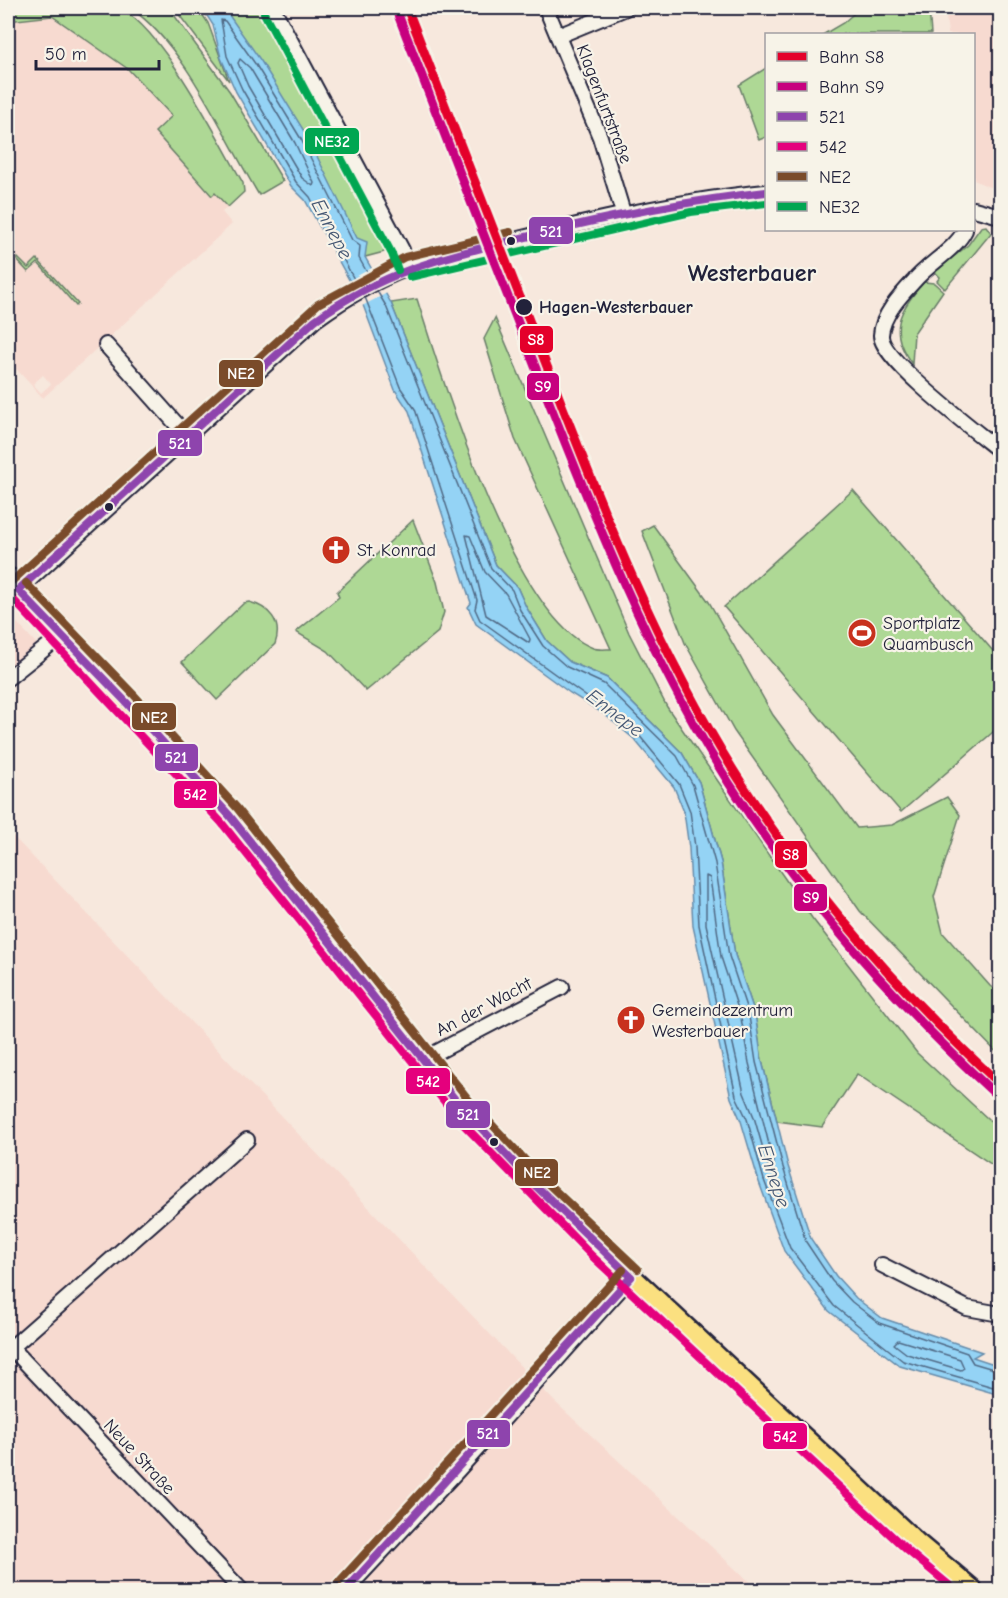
<svg xmlns="http://www.w3.org/2000/svg" width="1008" height="1598" viewBox="0 0 1008 1598" font-family="'Comic Neue',sans-serif">
	<style>
		.built { fill: #f7dad0; fill-rule: evenodd }
		.green { fill: #aed895; stroke: #687d68; stroke-width: 1.5 }
		.water { fill: #94d3f5; stroke: #668cab; stroke-width: 1.5 }
		.pier { fill: #f7e8dd }
		.lines { fill: none; stroke-linecap: round; stroke-linejoin: round }
		.shore { stroke: #506985; stroke-width: 1.5 }
		.stream { stroke: #668cab; stroke-width: 5 }
		.street-casing { stroke: #22223b; stroke-width: 18 }
		.primary-casing { stroke: #22223b; stroke-width: 26 }
		.street { stroke: #f7f3e8; stroke-width: 14 }
		.primary { stroke: #fbe080; stroke-width: 21 }
		.bus-1-casing { stroke: #f7f3e8; stroke-width: 12 }
		.bus-2-casing { stroke: #f7f3e8; stroke-width: 12 }
		.bus-3-casing { stroke: #f7f3e8; stroke-width: 12 }
		.bus-4-casing { stroke: #f7f3e8; stroke-width: 12 }
		.bus-1 { stroke: #8e44ad; stroke-width: 8 }
		.bus-2 { stroke: #e5007d; stroke-width: 8 }
		.bus-3 { stroke: #7a4b2a; stroke-width: 8 }
		.bus-4 { stroke: #00a651; stroke-width: 8 }
		.rail-1-casing { stroke: #f7f3e8; stroke-width: 14 }
		.rail-2-casing { stroke: #f7f3e8; stroke-width: 14 }
		.rail-1 { stroke: #e4002b; stroke-width: 9 }
		.rail-2 { stroke: #c7007f; stroke-width: 9 }
		.bus-dot { fill: #22223b; stroke: #f7f3e8; stroke-width: 2 }
		.labels { text-anchor: middle; dominant-baseline: central; stroke-width: 4.5; stroke-linejoin: round; paint-order: stroke }
		.street-label { font-size: 18px; fill: #22223b; stroke: #f7f3e8 }
		.stop-label { font-size: 18px; font-weight: bold; fill: #22223b; stroke: #f7f3e8; text-anchor: start }
		.poi-label { font-size: 18px; fill: #22223b; stroke: #f7f3e8; text-anchor: start }
		.water-label { font-size: 20px; font-style: italic; fill: #445773; stroke: #f7f3e8 }
		.district-label { font-size: 24px; font-weight: bold; fill: #22223b; stroke: #f7f3e8 }
		.line-badge { stroke: #f7f3e8; stroke-width: 2 }
		.badge-label { font-size: 16px; text-anchor: middle; font-weight: bold; fill: #fff }
	</style>
	<rect width="100%" height="100%" fill="#f7e8dd"/>
	<filter id="ink" filterUnits="userSpaceOnUse"><feTurbulence type="fractalNoise" baseFrequency=".0167" numOctaves="2"/><feDisplacementMap in="SourceGraphic" scale="12" xChannelSelector="R" yChannelSelector="G"/><feConvolveMatrix kernelMatrix="1 2 1 2 8 2 1 2 1" color-interpolation-filters="sRGB"/></filter>
	<g filter="url(#ink)">
		<g class="built">
			<path d="M945 8H1000V187H989L974 180V34H948Z"/>
			<path d="M52 16 128 69 172 116 155 132 212 196 215 193 228 207 222 212 232 224 43 398 8 360V231L17 238 8 227V21ZM19 258 28 268 37 260 78 305 37 263 28 271ZM43 375 51 384 41 393 33 384Z"/>
			<path d="M8 613 46 654 8 689Z"/>
			<path d="M8 831 554 1401 758 1590H8Z"/>
		</g>
		<g class="green">
			<path d="M37 8C61 8 90 3 115 8 155 14 222 146 243 183L244 192 228 207 215 193 212 196 155 132 172 116 128 69 52 16 8 21V11Z"/>
			<path d="M130 8H169L230 92 283 181 259 195C224 138 185 44 130 8Z"/>
			<path d="M174 8H198L208 23 229 81Z"/>
			<path d="M224 8H262L361 206 388 251 365 257 307 136Z"/>
			<path d="M860 8H929L931 34H824L843 23Z"/>
			<path d="M766 68V137L759 140 739 85Z"/>
			<path d="M986 226 991 233 945 289 937 281 940 277 935 272 968 245 981 227Z"/>
			<path d="M18 258 28 268 37 259 78 304 76 306 38 263 28 272 17 260Z"/>
			<path d="M924 282 934 283 943 291 914 333 912 364C887 331 899 310 924 282Z"/>
			<path d="M417 299C442 378 514 619 593 648 598 650 606 649 611 649L515 439 484 339 495 318 629 633 667 707 812 918 917 1053 1000 1130V1170L857 1074 822 1127 777 1121 762 1061 755 1014 735 955 721 862 699 782 682 753 607 678 570 662 547 641 526 607 517 587 496 565 391 303Z"/>
			<path d="M853 490 1000 659V726L901 812 724 607Z"/>
			<path d="M413 520 437 582 444 612 438 632 366 691 328 651 296 632 339 597 337 592Z"/>
			<path d="M653 525 709 602 773 715 857 828 892 825 947 797 960 815 934 897 943 933 990 986 1000 994V1056L860 911 734 731 685 643 642 531Z"/>
			<path d="M249 602C269 607 283 622 275 644L217 700 182 662 244 603Z"/>
		</g>
		<path class="water" d="M202 8H224L261 61 307 136 357 238 367 242 365 257 391 303 496 565 517 587 526 607 547 641 570 662 607 678 682 753 699 782 721 862 735 955 755 1014 762 1061 788 1166 811 1239 836 1276 856 1298 882 1318 982 1352 973 1357 1000 1366V1395L900 1366 829 1311 784 1251 759 1182 741 1121 731 1098 693 926 689 848 684 812 674 787 634 739 604 714 570 693 476 624 468 607 471 603 409 411 395 390 363 305 305 200 291 186 236 92 221 58 213 25Z"/>
		<path class="pier" d="M374 267 389 292 360 307 345 283Z"/>
		<g class="lines">
			<g class="shore">
				<path d="M240 59 250 68 295 143 314 183 313 186 302 178 248 86 238 63Z"/>
				<path d="M356 283 310 197 296 182 242 89 227 56 221 20 225 21 256 65 301 139 352 240 360 246 359 258 369 276"/>
				<path d="M377 291 386 306 491 568 512 590 520 610 543 646 567 667 604 684 677 756 693 785 715 863 729 956 749 1016 756 1062 783 1167 806 1242 832 1281 852 1302 879 1323 967 1353 973 1363 1000 1371"/>
				<path d="M365 297 400 387 415 409 477 600 475 609 480 620 638 734 679 784 690 811 695 847 699 925 736 1096 747 1119 764 1180 790 1248 834 1306 903 1361 1000 1389"/>
				<path d="M466 535 470 536 485 572 506 594 530 639 529 643 486 615Z"/>
				<path d="M706 876 710 878 721 957 741 1018 749 1063 774 1165 772 1168 768 1166 754 1117 744 1093 706 924Z"/>
				<path d="M898 1340 960 1359 964 1368 961 1370 907 1354 894 1344Z"/>
			</g>
			<path class="stream" d="M833 8H834"/>
			<g class="street-casing">
				<g id="street">
					<path d="M273 8 402 250 408 267"/>
					<path d="M546 8 600 137 624 216"/>
					<path d="M558 36 626 8"/>
					<path d="M974 209 1000 216"/>
					<path d="M965 230C955 250 929 263 914 281 901 295 882 315 881 335 880 359 978 433 1000 451"/>
					<path d="M106 345 188 437"/>
					<path d="M18 590 315 320C346 297 386 274 423 263 535 235 652 203 766 192"/>
					<path d="M8 678 62 635"/>
					<path d="M422 1060 562 987"/>
					<path d="M882 1265 967 1308 1000 1314"/>
					<path d="M8 1344 241 1590"/>
					<path d="M11 1348 247 1140"/>
					<path d="M346 1590 458 1470 631 1277"/>
				</g>
			</g>
			<g class="primary-casing">
				<path id="primary" d="M8 579 126 702 229 815 468 1114 599 1248 915 1543 971 1590"/>
			</g>
			<use href="#street" class="street"/>
			<use href="#primary" class="primary"/>
			<g class="bus-1-casing">
				<g id="bus-1">
					<path d="M18 590 126 702 229 815 461 1107 536 1186 631 1277"/>
					<path d="M18 590 315 320C388 268 449 256 534 235 610 216 687 201 766 192"/>
					<path d="M346 1590 631 1277"/>
				</g>
			</g>
			<g class="bus-2-casing">
				<path id="bus-2" d="M8 594 221 822 460 1121 592 1256 908 1551 955 1590"/>
			</g>
			<g class="bus-3-casing">
				<g id="bus-3">
					<path d="M11 582 318 304 405 257 510 232"/>
					<path d="M26 583 134 695 237 808 469 1100 543 1179 638 1269"/>
					<path d="M338 1583 623 1270"/>
				</g>
			</g>
			<g class="bus-4-casing">
				<g id="bus-4">
					<path d="M264 13 392 254 398 270"/>
					<path d="M410 277 691 212 766 203"/>
				</g>
			</g>
			<use href="#bus-1" class="bus-1"/>
			<use href="#bus-2" class="bus-2"/>
			<use href="#bus-3" class="bus-3"/>
			<use href="#bus-4" class="bus-4"/>
			<g class="rail-1-casing">
				<path id="rail-1" d="M407 8C454 128 501 249 548 369 602 509 657 649 737 776 810 892 900 992 1000 1084"/>
			</g>
			<g class="rail-2-casing">
				<path id="rail-2" d="M397 12C444 133 491 253 538 374 593 514 648 655 729 783 802 898 892 999 993 1092"/>
			</g>
			<use href="#rail-1" class="rail-1"/>
			<use href="#rail-2" class="rail-2"/>
		</g>
	</g>
	<defs>
		<g id="church-disc" transform="scale(1.5)"><circle r="9.5" fill="#c8321e" stroke="#f7f3e8"/><path d="M-1.2-6h2.4v3.5h3.3v2.4h-3.3V6h-2.4V-.1h-3.3v-2.4h3.3Z" fill="#fff"/></g>
		<g id="stadium-disc" transform="scale(1.5)"><circle r="9.5" fill="#c8321e" stroke="#f7f3e8"/><path d="M0-5a6.5 5 0 1 0 0 10a6.5 5 0 1 0 0-10ZM-3.5-1.8h7v3.6h-7Z" fill="#fff"/></g>
	</defs>
	<g fill-rule="evenodd">
		<use href="#church-disc" x="336" y="550"/>
		<use href="#stadium-disc" x="862" y="633"/>
		<use href="#church-disc" x="631" y="1020"/>
	</g>
	<g class="bus-dot">
		<circle cx="511" cy="241" r="5"/>
		<circle cx="524" cy="307" r="9"/>
		<circle cx="109" cy="507" r="5"/>
		<circle cx="494" cy="1142" r="5"/>
	</g>
	<g class="labels">
		<g class="street-label">
			<text transform="translate(604 104) rotate(69)">Klagenfurtstraße</text>
			<text transform="translate(484 1007) rotate(-28)">An der Wacht</text>
			<text transform="translate(139 1457) rotate(47)">Neue Straße</text>
		</g>
		<g class="stop-label">
			<text x="539" y="307">Hagen-Westerbauer</text>
		</g>
		<g class="poi-label">
			<text x="357" y="550">St. Konrad</text>
			<text x="883" y="623">Sportplatz<tspan x="883" dy="21">Quambusch</tspan></text>
			<text x="652" y="1010">Gemeindezentrum<tspan x="652" dy="21">Westerbauer</tspan></text>
		</g>
		<g class="water-label">
			<text transform="translate(332 229) rotate(62)">Ennepe</text>
			<text transform="translate(615 713) rotate(37)">Ennepe</text>
			<text transform="translate(774 1176) rotate(72)">Ennepe</text>
		</g>
		<g class="district-label">
			<text x="752" y="273">Westerbauer</text>
		</g>
	</g>
	<g class="line-badge">
		<rect x="304" y="127" width="56" height="28" rx="6" fill="#00a651"/>
		<rect x="528" y="216" width="46" height="29" rx="6" fill="#8e44ad"/>
		<rect x="519" y="325" width="35" height="29" rx="6" fill="#e4002b"/>
		<rect x="218" y="359" width="46" height="29" rx="6" fill="#7a4b2a"/>
		<rect x="526" y="372" width="34" height="29" rx="6" fill="#c7007f"/>
		<rect x="157" y="429" width="46" height="28" rx="6" fill="#8e44ad"/>
		<rect x="131" y="702" width="46" height="29" rx="6" fill="#7a4b2a"/>
		<rect x="154" y="743" width="45" height="29" rx="6" fill="#8e44ad"/>
		<rect x="173" y="780" width="45" height="29" rx="6" fill="#e5007d"/>
		<rect x="774" y="840" width="34" height="29" rx="6" fill="#e4002b"/>
		<rect x="793" y="883" width="35" height="29" rx="6" fill="#c7007f"/>
		<rect x="405" y="1067" width="46" height="28" rx="6" fill="#e5007d"/>
		<rect x="445" y="1100" width="46" height="29" rx="6" fill="#8e44ad"/>
		<rect x="514" y="1158" width="45" height="29" rx="6" fill="#7a4b2a"/>
		<rect x="466" y="1419" width="45" height="29" rx="6" fill="#8e44ad"/>
		<rect x="762" y="1422" width="46" height="28" rx="6" fill="#e5007d"/>
	</g>
	<g class="badge-label">
		<text x="332" y="147">NE32</text>
		<text x="551" y="237">521</text>
		<text x="536" y="345">S8</text>
		<text x="241" y="379">NE2</text>
		<text x="543" y="392">S9</text>
		<text x="180" y="449">521</text>
		<text x="154" y="723">NE2</text>
		<text x="176" y="763">521</text>
		<text x="195" y="800">542</text>
		<text x="791" y="860">S8</text>
		<text x="811" y="903">S9</text>
		<text x="428" y="1087">542</text>
		<text x="468" y="1120">521</text>
		<text x="537" y="1178">NE2</text>
		<text x="488" y="1439">521</text>
		<text x="785" y="1442">542</text>
	</g>
	<rect width="1008" height="1598" fill="none" stroke="#f7f3e8" stroke-width="30"/>
	<rect x="15" y="15" width="978" height="1568" fill="none" stroke="#22223b" stroke-width="2" filter="url(#ink)"/>
	<rect x="765" y="33" width="210" height="198" fill="#f7f3e8" stroke="#a29fa3" stroke-width="1.5"/>
	<rect x="777" y="52" width="30" height="9" fill="#e4002b" stroke="#a29fa3" stroke-width="1.5"/>
	<text x="819" y="63" font-size="18" fill="#22223b">Bahn S8</text>
	<rect x="777" y="82" width="30" height="9" fill="#c7007f" stroke="#a29fa3" stroke-width="1.5"/>
	<text x="819" y="93" font-size="18" fill="#22223b">Bahn S9</text>
	<rect x="777" y="112" width="30" height="9" fill="#8e44ad" stroke="#a29fa3" stroke-width="1.5"/>
	<text x="819" y="123" font-size="18" fill="#22223b">521</text>
	<rect x="777" y="142" width="30" height="9" fill="#e5007d" stroke="#a29fa3" stroke-width="1.5"/>
	<text x="819" y="153" font-size="18" fill="#22223b">542</text>
	<rect x="777" y="172" width="30" height="9" fill="#7a4b2a" stroke="#a29fa3" stroke-width="1.5"/>
	<text x="819" y="183" font-size="18" fill="#22223b">NE2</text>
	<rect x="777" y="202" width="30" height="9" fill="#00a651" stroke="#a29fa3" stroke-width="1.5"/>
	<text x="819" y="213" font-size="18" fill="#22223b">NE32</text>
	<path d="M36 60v9h123v-9" fill="none" stroke="#22223b" stroke-width="3"/>
	<text x="45" y="60" font-size="18" fill="#22223b" stroke="#f7f3e8" stroke-width="4.5" paint-order="stroke">50 m</text>
</svg>
